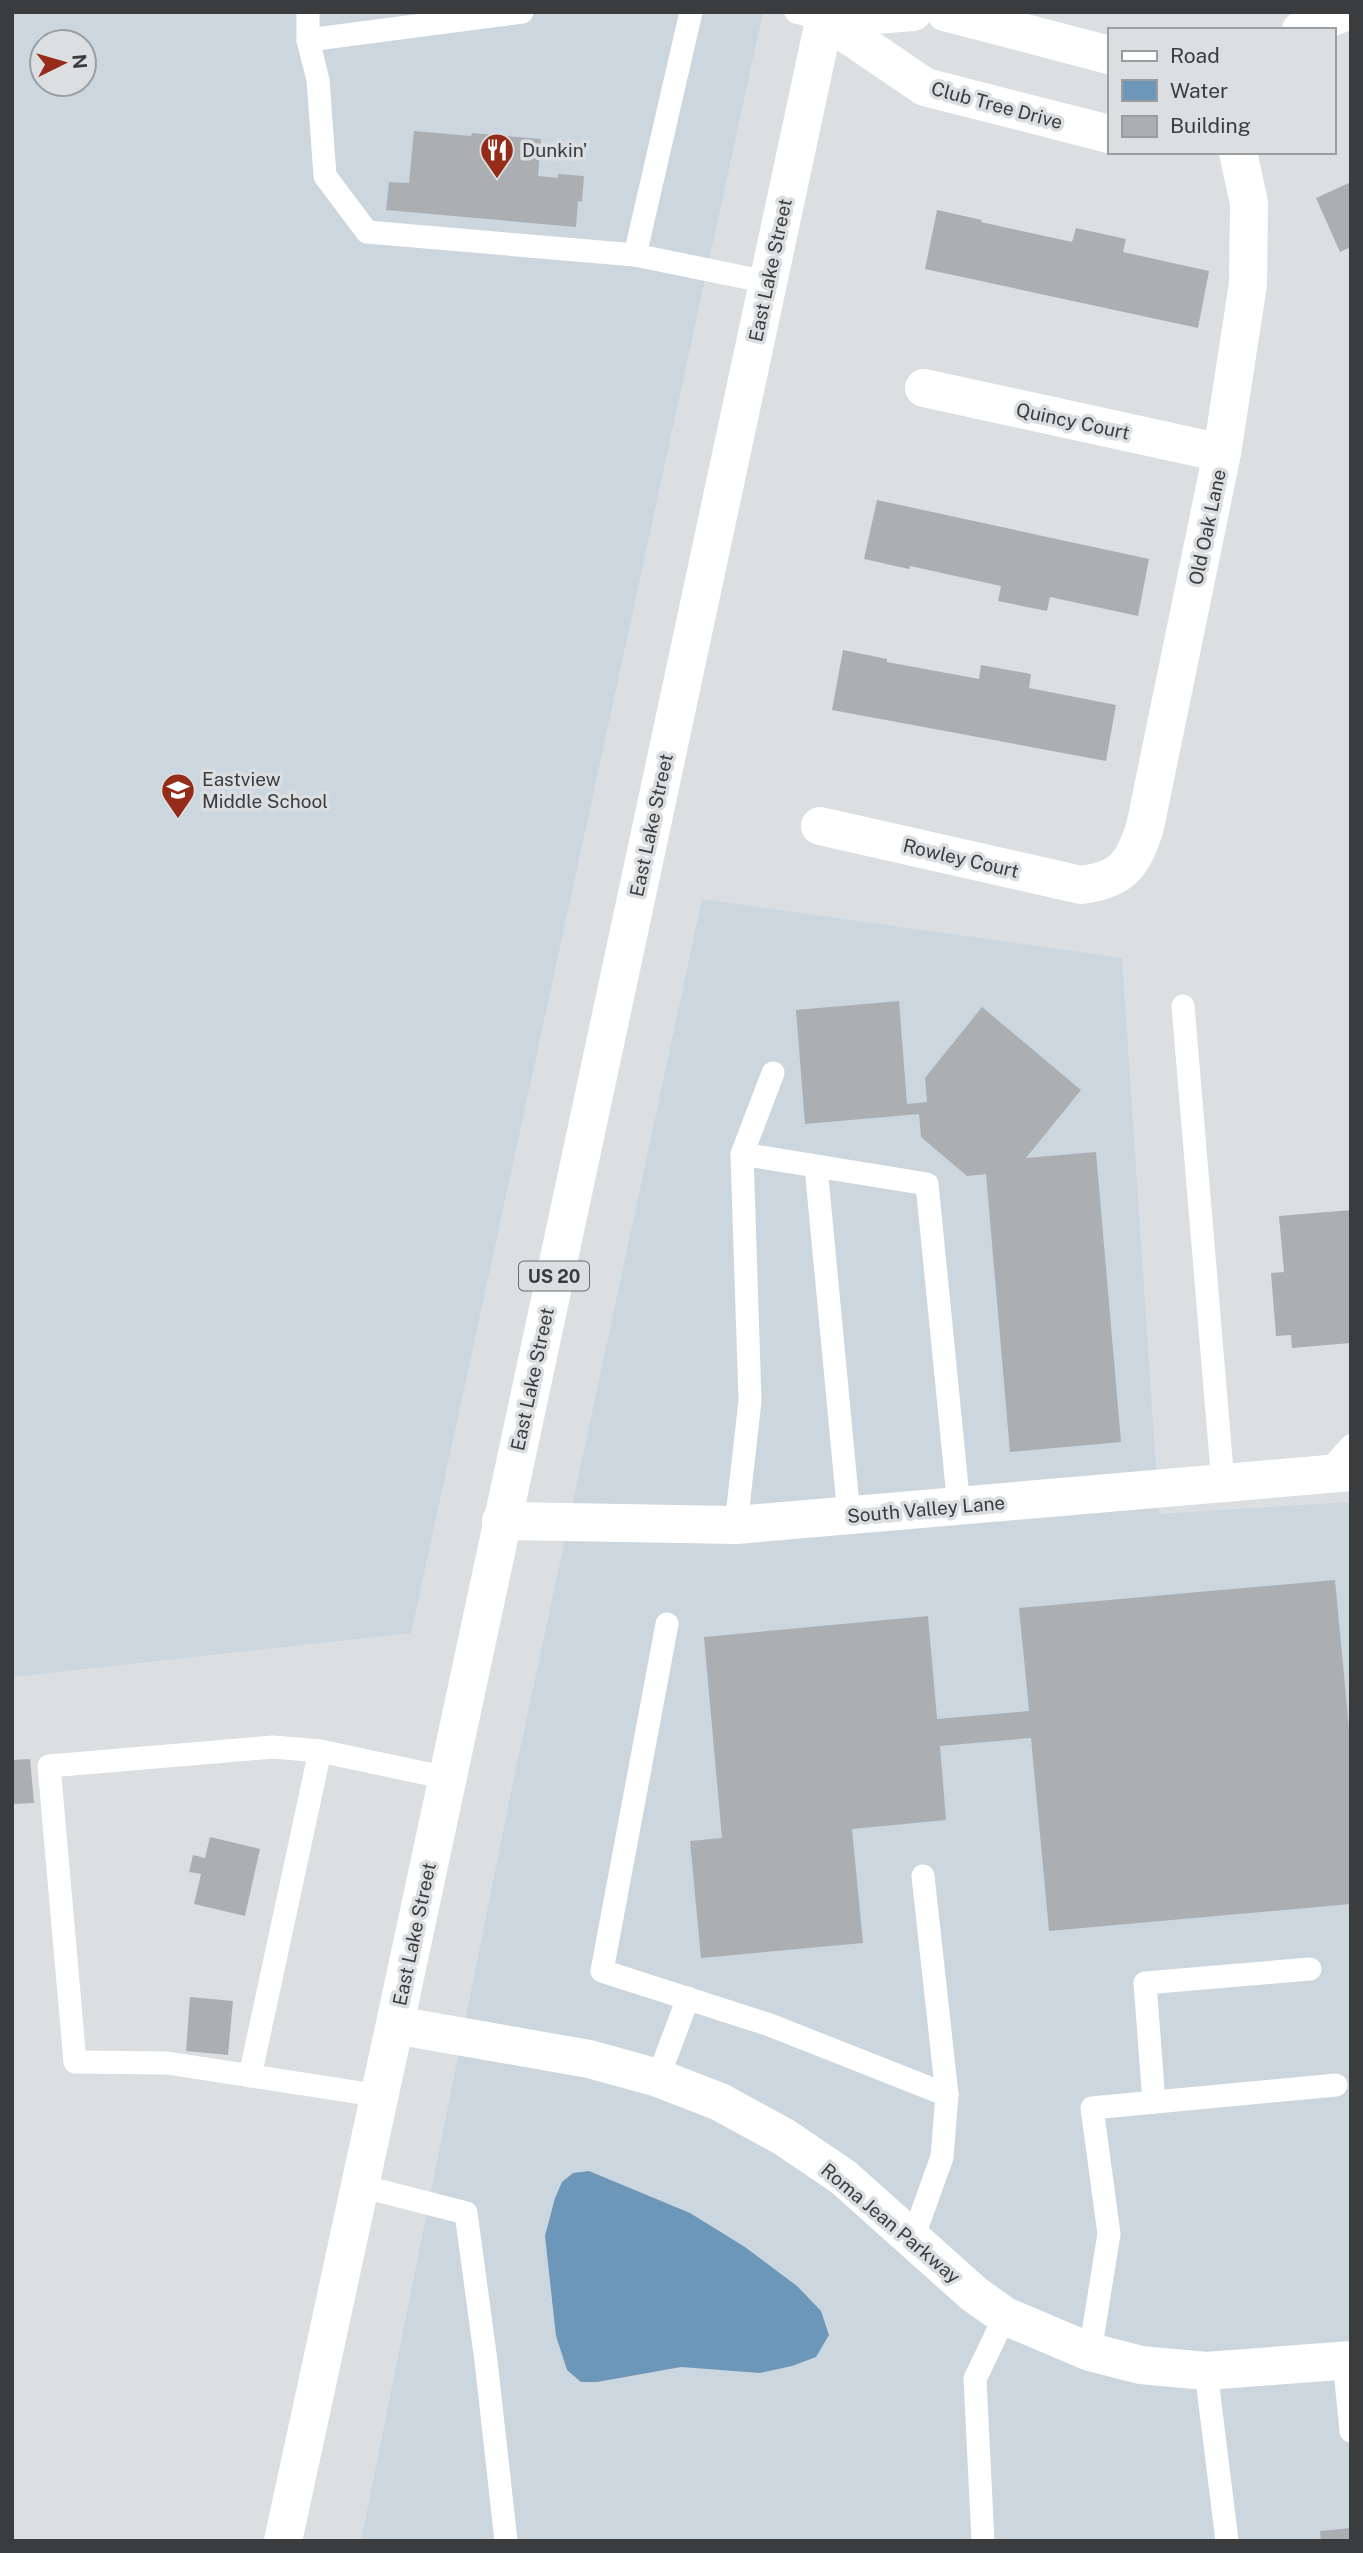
<svg xmlns="http://www.w3.org/2000/svg" width="1363" height="2553" viewBox="0 0 1363 2553" font-family="'Public Sans',sans-serif">
	<style>
		.built { fill: #ccd6df; fill-rule: evenodd }
		.water { fill: #6d97b8 }
		.building { fill: #acafb2 }
		.lines { fill: none; stroke-linecap: round; stroke-linejoin: round }
		.service { stroke: #fff; stroke-width: 23 }
		.minor { stroke: #fff; stroke-width: 38 }
		.trunk { stroke: #fff; stroke-width: 38 }
		.labels { text-anchor: middle; dominant-baseline: central; stroke-width: 7; stroke-linejoin: round; paint-order: stroke }
		.shield { fill: #dbdfe2; stroke: #6b6d6e; stroke-width: 2 }
		.shield-label { font-size: 18px; font-weight: bold; fill: #3b3c3d }
		.street-label { font-size: 19px; fill: #3b3c3d; stroke: #dbdfe2 }
		.poi-label { font-size: 19px; fill: #3b3c3d; stroke: #dbdfe2; text-anchor: start }
	</style>
	<rect width="100%" height="100%" fill="#dbdfe2"/>
	<g class="built">
		<path d="M12 12H763L411 1633 12 1677ZM42 42H84V84H42Z"/>
		<path d="M702 899 1122 958 1159 1514 1351 1502V2541H361L512 1787Z"/>
	</g>
	<path class="water" d="M589 2171 690 2213 745 2247 797 2286 821 2311 829 2335 816 2357 792 2366 760 2373 681 2367 597 2382H581L567 2370 556 2336 545 2236 555 2198 562 2182 573 2173Z"/>
	<g class="building">
		<path d="M414 131 471 136 472 133 541 139 538 176 558 178V174L584 176 582 202 578 201 576 227 386 210 389 182 409 183Z"/>
		<path d="M1351 182V247L1340 252 1316 198Z"/>
		<path d="M937 210 982 220 981 222 1072 242 1076 228 1126 239 1123 252 1209 271 1198 328 925 269Z"/>
		<path d="M877 500 1149 559 1138 616 1050 597 1047 611 998 601 1001 586 910 566 909 569 864 559Z"/>
		<path d="M843 650 887 659V662L979 679 981 665 1031 674 1029 688 1116 705 1106 761 832 710Z"/>
		<path d="M899 1001 907 1104 927 1102 925 1078 982 1007 1081 1090 1026 1158 1096 1152 1121 1442 1010 1452 986 1174 967 1176 921 1137 919 1114 805 1124 796 1010Z"/>
		<path d="M1351 1210V1343L1292 1348 1291 1335 1276 1336 1271 1273 1284 1272 1279 1216Z"/>
		<path d="M1335 1580 1351 1750V1904L1049 1931 1031 1738 940 1746 946 1820 852 1829 863 1943 701 1958 690 1841 722 1838 704 1637 928 1616 937 1719 1029 1711 1019 1608Z"/>
		<path d="M30 1759 34 1803 12 1804V1760Z"/>
		<path d="M210 1837 260 1849 245 1916 194 1904 201 1874 189 1872 193 1855 205 1858Z"/>
		<path d="M190 1997 233 2001 228 2055 186 2051Z"/>
		<path d="M1351 2528V2541H1321L1320 2531Z"/>
	</g>
	<g class="lines">
		<g class="service">
			<path d="M308 12V40L318 80 325 176 367 232 635 255"/>
			<path d="M691 12 635 255 767 282"/>
			<path d="M796 12 825 19"/>
			<path d="M308 40 522 12"/>
			<path d="M1183 1006 1223 1483"/>
			<path d="M773 1073 742 1154 927 1184 959 1507"/>
			<path d="M816 1167 849 1516"/>
			<path d="M1325 1475 1351 1446"/>
			<path d="M736 1525 750 1401 742 1154"/>
			<path d="M667 1624 602 1971 770 2025 947 2095"/>
			<path d="M250 2076 320 1751"/>
			<path d="M658 2078 688 1998"/>
			<path d="M381 2096 167 2063 75 2062 49 1766 273 1747 320 1751 447 1778"/>
			<path d="M1154 2102 1145 1983 1310 1969"/>
			<path d="M361 2186 466 2213 486 2361 506 2541"/>
			<path d="M913 2238 942 2157 947 2095 923 1876"/>
			<path d="M1090 2352 1109 2234 1092 2108 1336 2085"/>
			<path d="M1344 2360 1351 2431"/>
			<path d="M1206 2371 1227 2541"/>
			<path d="M983 2541 975 2379 1005 2316"/>
		</g>
		<g class="minor">
			<path d="M945 12 1109 55"/>
			<path d="M825 19 925 87 1109 134"/>
			<path d="M825 19 913 12"/>
			<path d="M1301 30 1345 12"/>
			<path d="M924 388 1222 453"/>
			<path d="M820 826 1081 885C1122 880 1133 865 1145 827L1222 453 1248 284 1249 203 1238 152"/>
			<path d="M501 1521 736 1525 1351 1472"/>
			<path d="M395 2025 589 2059 658 2078 720 2102 784 2137 843 2177 974 2294 1005 2316 1090 2352 1141 2365 1206 2371 1351 2360"/>
		</g>
		<path class="trunk" d="M283 2541C468 1699 638 854 826 12"/>
	</g>
	<defs>
		<g id="restaurant-pin" transform="scale(1.75)"><path d="M0 17L-7.5 6A9.5 9.5 0 1 1 7.5 6Z" fill="#952b19" stroke="#dbdfe2"/><path d="M-5-6h1v4h1v-4h1v4h1v-4h1v5L-1.5 .5V6h-2V.5L-5-1ZM5-6V6H3V1.5H1.5Q1.5-4 5-6Z" fill="#fff"/></g>
		<g id="school-pin" transform="scale(1.75)"><path d="M0 17L-7.5 6A9.5 9.5 0 1 1 7.5 6Z" fill="#952b19" stroke="#dbdfe2"/><path d="M0-5L7-2L0 1L-7-2ZM-4 1L0 2.5L4 1V4Q0 6-4 4Z" fill="#fff"/></g>
	</defs>
	<g fill-rule="evenodd">
		<use href="#restaurant-pin" x="497" y="150"/>
		<use href="#school-pin" x="178" y="790"/>
	</g>
	<g class="labels">
		<rect class="shield" x="519" y="1261.5" width="70" height="29" rx="5"/>
		<g class="shield-label">
			<text x="554" y="1276">US 20</text>
		</g>
		<g class="street-label">
			<text transform="translate(997 105) rotate(15)">Club Tree Drive</text>
			<text transform="translate(770 270) rotate(-78)">East Lake Street</text>
			<text transform="translate(1073 421) rotate(12)">Quincy Court</text>
			<text transform="translate(1207 527) rotate(-78)">Old Oak Lane</text>
			<text transform="translate(651 825) rotate(-78)">East Lake Street</text>
			<text transform="translate(961 858) rotate(13)">Rowley Court</text>
			<text transform="translate(532 1379) rotate(-78)">East Lake Street</text>
			<text transform="translate(926 1509) rotate(-5)">South Valley Lane</text>
			<text transform="translate(414 1934) rotate(-78)">East Lake Street</text>
			<text transform="translate(891 2223) rotate(40)">Roma Jean Parkway</text>
		</g>
		<g class="poi-label">
			<text x="522" y="150">Dunkin'</text>
			<text x="202" y="779">Eastview<tspan x="202" dy="22">Middle School</tspan></text>
		</g>
	</g>
	<rect width="1363" height="2553" fill="none" stroke="#3b3c3d" stroke-width="28"/>
	<rect x="1108" y="28" width="228" height="126" fill="#dbdfe2" stroke="#9b9ea0" stroke-width="2"/>
	<rect x="1122" y="51" width="35" height="10" fill="#ffffff" stroke="#9b9ea0" stroke-width="2"/>
	<text x="1170" y="63" font-size="21" fill="#3b3c3d">Road</text>
	<rect x="1122" y="80" width="35" height="21" fill="#6d97b8" stroke="#9b9ea0" stroke-width="2"/>
	<text x="1170" y="98" font-size="21" fill="#3b3c3d">Water</text>
	<rect x="1122" y="116" width="35" height="21" fill="#acafb2" stroke="#9b9ea0" stroke-width="2"/>
	<text x="1170" y="133" font-size="21" fill="#3b3c3d">Building</text>
	<g transform="translate(63 63) rotate(85)"><circle r="33" fill="#dbdfe2" stroke="#9b9ea0" stroke-width="2"/>
	<path d="M0-5L12 26L0 18L-12 26Z" fill="#952b19"/>
	<text y="-10" font-size="19" font-weight="bold" text-anchor="middle" fill="#3b3c3d">N</text>
	</g>
</svg>
